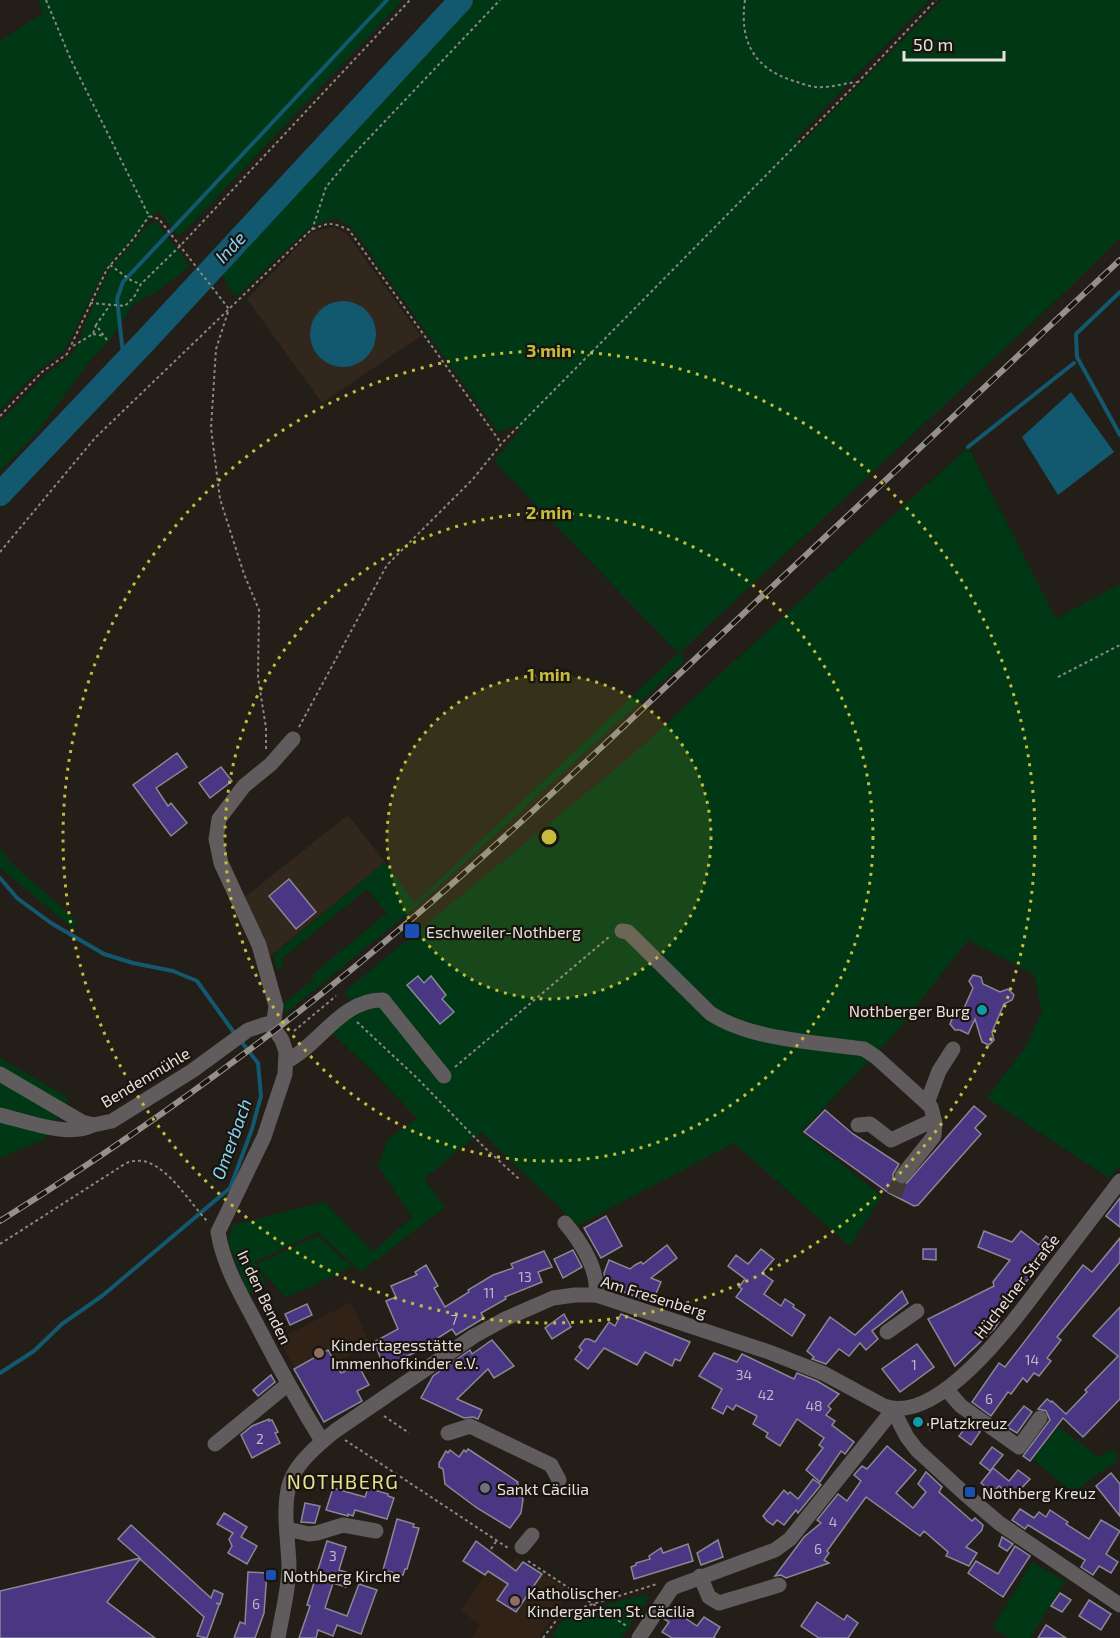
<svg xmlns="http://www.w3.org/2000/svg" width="1120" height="1638" viewBox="0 0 1120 1638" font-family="'Exo 2',sans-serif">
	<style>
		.built { fill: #31271c }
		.education { fill: #312217 }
		.green { fill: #003815 }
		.water { fill: #12586f }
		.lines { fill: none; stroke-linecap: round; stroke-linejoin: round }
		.stream { stroke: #12586f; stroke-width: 4 }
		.river { stroke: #12586f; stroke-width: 24 }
		.building { fill: #493784; stroke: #898892; stroke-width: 1.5 }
		.minor-tunnel { stroke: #403b35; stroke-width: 15; stroke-dasharray: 15 8; stroke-linecap: butt }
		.path { stroke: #8b8781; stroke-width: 2; stroke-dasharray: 3 3; stroke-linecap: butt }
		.minor { stroke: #605b5c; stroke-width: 15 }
		.rail-casing { stroke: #95908b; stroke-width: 6 }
		.rail { stroke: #1a140e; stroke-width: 4; stroke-dasharray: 11; stroke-linecap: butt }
		.ring { fill: none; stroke: #c5bc3d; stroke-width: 3; stroke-dasharray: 3 6 }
		.transit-dot { fill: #1a4fb4; stroke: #1a140e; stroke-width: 2 }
		.culture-dot { fill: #0f9aa8; stroke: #1a140e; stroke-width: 2 }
		.education-dot { fill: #8d6e63; stroke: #1a140e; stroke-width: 2 }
		.worship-dot { fill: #6b7280; stroke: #1a140e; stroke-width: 2 }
		.labels { text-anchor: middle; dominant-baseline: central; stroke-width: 4.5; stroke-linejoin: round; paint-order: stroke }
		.number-label { font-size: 14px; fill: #beb6c7 }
		.poi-label { font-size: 16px; fill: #e5e1dd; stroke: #1a140e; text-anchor: start }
		.street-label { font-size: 16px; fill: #e5e1dd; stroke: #1a140e }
		.water-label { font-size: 18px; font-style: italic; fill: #84d6f8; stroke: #1a140e }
		.quarter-label { font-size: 20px; letter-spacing: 1.5px; fill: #e6e293; stroke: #1a140e }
		.centre { fill: #c5bc3d; stroke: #1a140e; stroke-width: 3 }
		.ring-label { font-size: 18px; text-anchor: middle; font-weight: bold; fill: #c5bc3d; stroke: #1a140e; stroke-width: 4.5; stroke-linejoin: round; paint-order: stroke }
	</style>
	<rect width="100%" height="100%" fill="#231e17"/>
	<g class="built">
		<path d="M333 227 346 233 421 336 322 403 247 299 312 232Z"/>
		<path d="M348 815 385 862 269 957 245 897Z"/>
	</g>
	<g class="education">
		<path d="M351 1302 370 1344 335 1362 325 1391 311 1399 279 1339Z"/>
		<path d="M498 1555 511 1564 516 1557 570 1591 539 1638H472L480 1624 460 1611Z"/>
	</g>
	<g class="green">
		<path d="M38 0H403L185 231 178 235 158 210 106 268 64 351 40 369 0 410V41L43 13Z"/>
		<path d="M476 0H929L796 138 801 144 942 0H1120V238L1047 309 679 653 685 661 417 906 286 1013 283 1004 314 979 312 975 387 913 367 889 280 960 284 967 280 969 276 968 273 955 385 862 415 903 678 653 494 461 520 431 515 425 498 432 351 227 336 218 310 227 237 296 229 289 223 274Z"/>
		<path d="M156 222 190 266 158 291 133 304 113 336 90 361 37 432 0 471V422L44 376 70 357 80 341 84 326 109 270 144 229 151 223Z"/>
		<path d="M968 447 1056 619 1120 584V1165L1109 1178 987 1098 1027 1045 1042 1011 1034 974 968 940 897 1031 801 1132 882 1196 850 1246 734 1143 578 1225 481 1132 424 1179 445 1207 361 1272 318 1232 254 1262 266 1281 260 1289 248 1293 228 1241 233 1225 324 1202 373 1252 412 1217 378 1166 388 1139 417 1118 372 1071 331 1032 358 1010 344 992 631 756Z"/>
		<path d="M0 848 10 862 77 921 72 928 2 869 0 870Z"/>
		<path d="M0 1058 69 1098 45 1139 0 1158Z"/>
		<path d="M318 1236 352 1267 285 1298 257 1264Z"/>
		<path d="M1059 1427 1098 1457 1115 1449 1118 1461 1097 1474 1073 1493 1033 1459Z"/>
		<path d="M1032 1562 1065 1581 1030 1638H1009L993 1628Z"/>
		<path d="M641 1596H650L622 1638H557L552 1635 566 1617 595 1607Z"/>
	</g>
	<g class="water">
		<circle cx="343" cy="334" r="33"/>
		<path d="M1071 392 1114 452 1058 495 1022 437Z"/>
	</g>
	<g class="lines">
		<g class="stream">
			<path d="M1120 292 1076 334 1077 357 1120 435"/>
			<path d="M124 363 117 299 123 282 387 0"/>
			<path d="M968 447 1074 363"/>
			<path d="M0 878 17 898 51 923 104 954 133 963 173 971 197 981 235 1034"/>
			<path d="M0 1373 34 1351 62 1324 102 1296 230 1188 252 1129 261 1096 258 1063 240 1040"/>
		</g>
		<path class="river" d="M0 494 148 338 461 0"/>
	</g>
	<g class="building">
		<path d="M177 753 187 767 156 788 168 806 171 803 187 823 171 836 133 785Z"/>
		<path d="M221 767 232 781 210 798 199 783Z"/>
		<path d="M289 879 316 912 296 929 269 896Z"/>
		<path d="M973 975 981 977 983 984 1000 992 1008 989 1014 995 1012 1000 1004 1004 992 1032 994 1040 989 1045 982 1042 975 1019 968 1034 960 1030H955L950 1024 952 1019 960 1017 973 988 969 981Z"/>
		<path d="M418 976 424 983 431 976 446 995 442 999 454 1012 440 1024 407 985Z"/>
		<path d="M974 1106 986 1116 975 1128 981 1134 918 1205 914 1206 889 1193 804 1132 825 1110 853 1134 899 1164 893 1174V1179L896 1184 905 1185Z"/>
		<path d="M1120 1198V1227L1106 1216Z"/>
		<path d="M606 1216 622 1246 601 1258 584 1228Z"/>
		<path d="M984 1231 1012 1242 1021 1231 1039 1245 1046 1236 1057 1245 1009 1302 996 1320 999 1322 994 1329 955 1366 928 1319 994 1286 993 1282 1010 1260 978 1247Z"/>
		<path d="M1120 1238V1262L1057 1337 1061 1340 1047 1358 1051 1361 1039 1376 1034 1373 1027 1382 1023 1378 1011 1394 1008 1392 991 1416 972 1402 999 1363 1005 1367 1083 1265 1092 1272Z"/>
		<path d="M667 1245 677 1258 651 1278 661 1282 652 1303 606 1285 604 1273 609 1260 630 1269 635 1265 641 1262 643 1264Z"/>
		<path d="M761 1249 774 1259 762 1273 773 1281 764 1294 781 1306 785 1299 794 1305 793 1307 805 1315 792 1336 736 1297 742 1289 739 1287 745 1279 728 1266 736 1255 748 1264Z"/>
		<path d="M923 1249H936V1260L923 1259Z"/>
		<path d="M573 1250 582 1267 563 1278 554 1259Z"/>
		<path d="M544 1251 552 1267 538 1272 542 1282 505 1297 506 1299 481 1313 484 1318 456 1335 452 1329 414 1353 384 1366 374 1342 398 1329 386 1301 396 1297 391 1286 417 1275 415 1272 426 1265 438 1286 434 1288 445 1307 469 1292 468 1290 493 1275 513 1268 511 1264Z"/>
		<path d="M902 1291 908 1303 872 1331 878 1339 866 1350 860 1343 849 1356 839 1349 826 1364 812 1359 814 1357 807 1351 830 1317 855 1335Z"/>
		<path d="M307 1304 312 1315 290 1325 285 1314Z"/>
		<path d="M1120 1307V1399L1083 1437 1063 1418 1030 1461 1023 1456 1050 1420 1046 1411 1038 1409 1047 1399 1051 1402 1052 1401 1066 1414 1087 1392 1085 1390 1118 1356 1093 1336Z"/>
		<path d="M564 1314 571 1327 552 1339 545 1328Z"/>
		<path d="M621 1314 690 1342 680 1361 675 1359 672 1366 645 1352 637 1365 604 1348 588 1369 575 1359 582 1350 579 1347 585 1339H589L595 1342 609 1322 615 1326Z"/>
		<path d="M492 1340 514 1366 494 1378 488 1369 457 1399 482 1410 478 1419 473 1417 464 1418 421 1398 433 1376 470 1350 472 1354Z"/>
		<path d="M917 1344 934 1367 900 1392 882 1369Z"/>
		<path d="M328 1350 341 1373 358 1365 369 1385 357 1391 362 1401 324 1422 294 1369Z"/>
		<path d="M714 1353 737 1362 742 1354 794 1379 797 1373 817 1381 839 1394 828 1406 831 1409 826 1415 835 1421 832 1425 854 1442 845 1454 841 1451 820 1482 806 1470 823 1448 819 1445 824 1438 797 1419 780 1446 766 1437 768 1433 753 1424 757 1416 736 1405 733 1410 727 1406 723 1414 712 1408 722 1389 699 1376Z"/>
		<path d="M271 1375 275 1382 258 1396 253 1390Z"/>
		<path d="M1024 1406 1032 1412 1017 1433 1007 1427Z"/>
		<path d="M269 1419V1421L272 1420 278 1432 275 1433 280 1443 252 1458 241 1435 252 1426Z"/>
		<path d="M969 1423 980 1432 971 1445 959 1436Z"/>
		<path d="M887 1446 916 1470 896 1493 913 1508 926 1492 918 1484 926 1472 942 1487 939 1492 972 1521 975 1518 983 1525 982 1530 966 1547 977 1553 969 1566 946 1556 948 1552 924 1531 920 1536 866 1497 827 1551 829 1553 824 1560 829 1563 786 1578 781 1575 775 1576 804 1537 821 1523 817 1520 838 1494 847 1501 861 1481 854 1475 862 1466 867 1469Z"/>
		<path d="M992 1447 1003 1455 990 1471 980 1463Z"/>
		<path d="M468 1449 518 1482 517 1483 519 1486 517 1490 523 1499 521 1513 510 1528 477 1508 445 1484 443 1469 439 1467V1463L446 1451 448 1453 450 1450 459 1457 464 1450 466 1452Z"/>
		<path d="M993 1468 1009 1481 1018 1470 1030 1479 1013 1497 999 1486 993 1493 981 1483Z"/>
		<path d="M1111 1473 1120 1484V1516L1096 1486Z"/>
		<path d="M813 1479 821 1485 798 1513 796 1510 784 1525 777 1520 773 1525 767 1521 763 1516 784 1490 788 1494 790 1492 798 1499Z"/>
		<path d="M333 1488 365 1497 368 1488 388 1494V1496L394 1498 387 1519 355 1510 353 1516 348 1514V1516L326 1510Z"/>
		<path d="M305 1503 320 1506 315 1523 301 1522Z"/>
		<path d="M1020 1509 1034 1518 1039 1512 1046 1517 1050 1510 1068 1522 1066 1524 1089 1539 1101 1520 1120 1531 1106 1554 1118 1562 1111 1573 1099 1566 1093 1575 1081 1567 1085 1560 1028 1525 1025 1529 1012 1520Z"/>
		<path d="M224 1513 247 1527 241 1537 257 1546 247 1564 228 1553 232 1546 229 1539 233 1533 217 1524Z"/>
		<path d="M397 1519 414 1524 413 1527 419 1528 407 1569H405L403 1575 383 1570Z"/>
		<path d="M131 1525 211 1598 214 1590 223 1594 220 1604 216 1603 219 1605 207 1638 197 1636 204 1617 140 1559 107 1602 155 1638H0V1591L140 1558 118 1539Z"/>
		<path d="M1002 1537 1013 1544 1007 1551 999 1546Z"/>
		<path d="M718 1540 723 1557 701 1565 697 1553Z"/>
		<path d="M327 1541 346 1547 339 1570 349 1573 346 1587 333 1583 325 1608 347 1616 359 1584 377 1590 375 1595 361 1634 337 1625 333 1636 318 1630 316 1638H299L310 1606 307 1605Z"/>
		<path d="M476 1541 516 1571 523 1562 542 1574 516 1612 497 1600 508 1584 488 1571 485 1575 463 1561Z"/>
		<path d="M688 1544 693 1561 634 1579 631 1567 636 1565V1563L650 1559 649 1556 661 1548 663 1553Z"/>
		<path d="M1015 1546 1030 1556 1003 1597 968 1573 976 1561 998 1574Z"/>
		<path d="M248 1572 267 1573 264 1613 255 1638H234L240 1622 245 1624Z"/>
		<path d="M1060 1593 1071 1600 1062 1612 1051 1606Z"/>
		<path d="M1089 1600 1111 1614 1101 1630 1079 1616Z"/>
		<path d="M817 1602 844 1620 847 1615 858 1623 848 1638H819L801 1626Z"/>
		<path d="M670 1608 697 1626 704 1617 720 1627 714 1637 715 1638H672L662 1632 669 1622 664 1619Z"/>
		<path d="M1046 1625 1066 1638H1038Z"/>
	</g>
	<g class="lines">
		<path class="minor-tunnel" d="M894 1195 902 1176"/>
		<g class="path">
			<path d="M46 0 71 60 149 216 159 219 229 309"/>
			<path d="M745 0C739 41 754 69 794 81 801 83 810 87 817 87 830 88 845 83 858 82"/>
			<path d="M312 230 326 187 351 157 500 0"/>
			<path d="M110 265 132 281 141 284"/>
			<path d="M90 303 125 306 134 297 141 284 181 245 410 0"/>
			<path d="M228 312 216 349 211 428 220 499 244 574 259 610 258 677 266 728V749"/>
			<path d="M93 334 105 336"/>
			<path d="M107 340 96 325 110 305"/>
			<path d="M73 346 93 334 96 325"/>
			<path d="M0 416 42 372 67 354 107 269 134 238 149 216"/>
			<path d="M0 552 95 438 311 230C329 222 332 222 349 230L501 443"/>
			<path d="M1058 677 1120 645"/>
			<path d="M299 727 387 565 473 479 502 443 858 82 936 0"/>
			<path d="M357 1022 417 1078 484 1147 519 1179"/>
			<path d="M294 1031 336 996"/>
			<path d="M455 1067 609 937"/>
			<path d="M0 1244 117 1169C122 1166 128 1161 134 1161 163 1156 190 1204 208 1222"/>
			<path d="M384 1416 409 1433"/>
			<path d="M928 1423V1426L931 1431"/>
			<path d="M345 1440 508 1548"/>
			<path d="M491 1549 497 1540"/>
			<path d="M528 1561 628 1627"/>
			<path d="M543 1638 561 1614 657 1584"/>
		</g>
		<g class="minor">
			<path d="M293 739 271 764 244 786 219 819 216 839 221 863 259 945 276 1006 273 1027 282 1040 286 1052 285 1074 264 1137 218 1232C223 1264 240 1293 255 1321 276 1362 298 1402 322 1441"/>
			<path d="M622 931 628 932 710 1013C750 1040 816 1042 864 1049L876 1057 931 1107 935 1123 934 1136 902 1176"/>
			<path d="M287 1061C320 1044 342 999 383 1000L444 1076"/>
			<path d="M0 1074 82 1122 93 1125 112 1121 192 1071 248 1030 266 1024 273 1027"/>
			<path d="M927 1103 939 1071 953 1049"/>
			<path d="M0 1115C26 1121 69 1138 93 1125"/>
			<path d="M858 1125 870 1124 891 1140 934 1120"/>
			<path d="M565 1223C581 1242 599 1270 596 1295"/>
			<path d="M887 1332 917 1311"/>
			<path d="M946 1389 961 1406 1019 1447 1040 1418"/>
			<path d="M893 1410 907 1437 917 1450 965 1494 999 1523 1120 1605"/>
			<path d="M448 1433 470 1426 551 1465 559 1480"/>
			<path d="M215 1444 288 1384"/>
			<path d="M287 1529 309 1534 317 1533 343 1525 376 1531"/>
			<path d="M522 1547 532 1535"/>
			<path d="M700 1576 709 1597 719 1603 779 1585"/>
			<path d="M278 1638C282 1614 289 1589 289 1565 288 1538 282 1508 290 1482 297 1462 319 1444 335 1431L474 1336 505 1319 553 1298 575 1295H596L769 1352 825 1374 884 1406C942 1427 1023 1308 1053 1269 1076 1239 1098 1210 1120 1181"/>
			<path d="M639 1638 672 1588 775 1550 790 1539 893 1410"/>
		</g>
		<g class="rail-casing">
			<path id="rail" d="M0 1221C142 1132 280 1032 407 923 511 834 609 740 708 647 846 518 983 389 1120 260"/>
		</g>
		<use href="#rail" class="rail"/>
	</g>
	<circle cx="549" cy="837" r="162" fill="#c5bc3d" fill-opacity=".12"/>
	<g class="ring">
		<circle cx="549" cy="837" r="162"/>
		<circle cx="549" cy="837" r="324"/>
		<circle cx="549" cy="837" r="486"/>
	</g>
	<g class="transit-dot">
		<rect x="404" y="923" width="16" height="16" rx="3"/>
		<rect x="964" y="1486" width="12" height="12" rx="3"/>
		<rect x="265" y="1569" width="12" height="12" rx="3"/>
	</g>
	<g class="culture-dot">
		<circle cx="982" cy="1010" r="6"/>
		<circle cx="918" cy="1422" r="6"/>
	</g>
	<g class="education-dot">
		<circle cx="319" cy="1353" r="6"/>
		<circle cx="515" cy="1601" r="6"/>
	</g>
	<circle class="worship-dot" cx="485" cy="1488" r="6"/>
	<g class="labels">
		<g class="number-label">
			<text x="525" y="1276">13</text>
			<text x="489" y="1292">11</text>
			<text x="454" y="1319">7</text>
			<text x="1032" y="1359">14</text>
			<text x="914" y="1364">1</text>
			<text x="744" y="1374">34</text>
			<text x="766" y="1394">42</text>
			<text x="989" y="1398">6</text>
			<text x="814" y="1405">48</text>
			<text x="260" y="1438">2</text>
			<text x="833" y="1521">4</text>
			<text x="818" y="1548">6</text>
			<text x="333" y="1555">3</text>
			<text x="256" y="1603">6</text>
		</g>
		<g class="poi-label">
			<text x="426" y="931">Eschweiler-Nothberg</text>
			<text x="970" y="1010" text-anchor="end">Nothberger Burg</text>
			<text x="331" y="1344">Kindertagesstätte<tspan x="331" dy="18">Immenhofkinder e.V.</tspan></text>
			<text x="930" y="1422">Platzkreuz</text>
			<text x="497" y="1488">Sankt Cäcilia</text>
			<text x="982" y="1492">Nothberg Kreuz</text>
			<text x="283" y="1575">Nothberg Kirche</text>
			<text x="527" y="1592">Katholischer<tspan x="527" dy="18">Kindergarten St. Cäcilia</tspan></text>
		</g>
		<g class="street-label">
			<text transform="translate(145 1077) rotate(-31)">Bendenmühle</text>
			<text transform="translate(1016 1286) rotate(-52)">Hüchelner Straße</text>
			<text transform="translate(654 1296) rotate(17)">Am Fresenberg</text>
			<text transform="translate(265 1297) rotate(64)">In den Benden</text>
		</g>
		<g class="water-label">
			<text transform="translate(230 247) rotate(-47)">Inde</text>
			<text transform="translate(231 1139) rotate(-70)">Omerbach</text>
		</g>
		<g class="quarter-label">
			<text x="343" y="1481">NOTHBERG</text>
		</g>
	</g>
	<circle cx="549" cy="837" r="9" class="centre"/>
	<g class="ring-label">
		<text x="549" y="357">3 min</text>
		<text x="549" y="519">2 min</text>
		<text x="549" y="681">1 min</text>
	</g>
	<path d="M904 51v9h100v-9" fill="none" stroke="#e5e1dd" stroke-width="3"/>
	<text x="913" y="51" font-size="18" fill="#e5e1dd" stroke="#1a140e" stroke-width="4.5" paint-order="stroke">50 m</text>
</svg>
